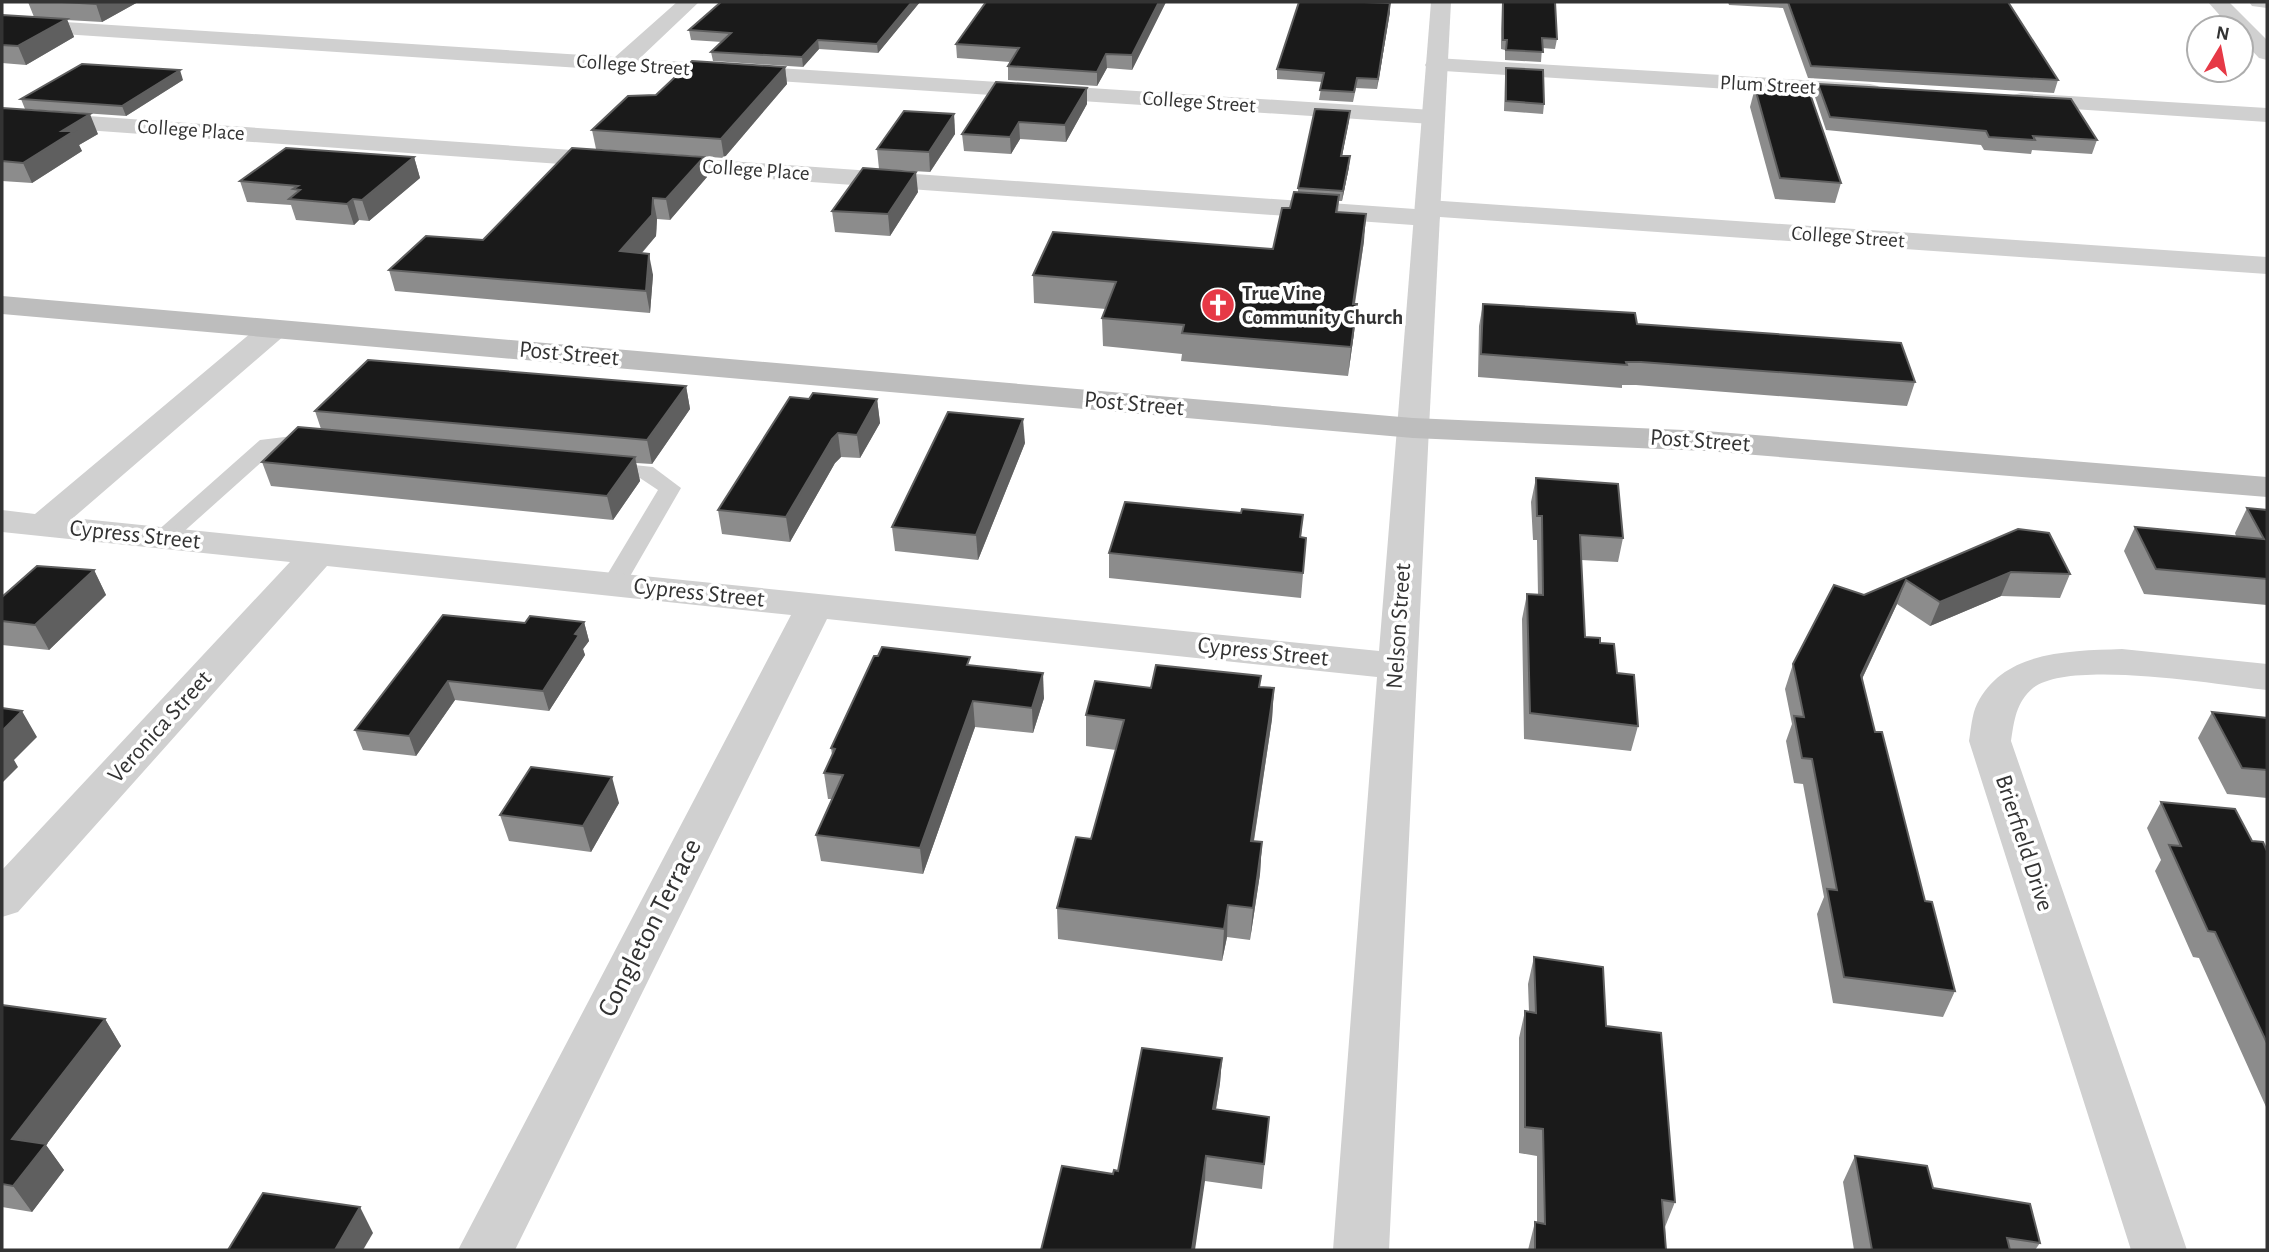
<svg xmlns="http://www.w3.org/2000/svg" width="2269" height="1252" viewBox="0 0 2269 1252" font-family="'Alegreya Sans',sans-serif">
	<style>
		.lines { fill: none; stroke-linecap: round; stroke-linejoin: round }
		.service { fill: #d0d0d0; fill-rule: evenodd }
		.minor { fill: #d0d0d0; fill-rule: evenodd }
		.tertiary { fill: #d0d0d0; fill-rule: evenodd }
		.secondary { fill: #bdbdbd; fill-rule: evenodd }
		.wall { fill: #8c8c8c }
		.shaded-wall { fill: #5f5f5f }
		.building { fill: #1a1a1a; stroke: #5f5f5f; stroke-width: 2 }
		.labels { text-anchor: middle; dominant-baseline: central; stroke-width: 7; stroke-linejoin: round; paint-order: stroke }
		.far-street-label { font-size: 21px; fill: #333; stroke: #fff }
		.far-poi-label { font-size: 21px; font-weight: bold; fill: #333; stroke: #fff; text-anchor: start }
		.street-label { font-size: 24px; fill: #333; stroke: #fff }
		.near-street-label { font-size: 28px; fill: #333; stroke: #fff }
	</style>
	<rect width="100%" height="100%" fill="#fff"/>
	<g class="lines">
		<g class="service">
			<path d="M301 435 321 438 325 442 321 446 274 451 171 543H155L152 538 155 533 260 440Z"/>
			<path d="M605 462 653 467 681 488 625 585 621 590 613 592 605 590 601 585 658 490 640 478 597 474 594 469 597 464Z"/>
		</g>
		<g class="minor">
			<path d="M677 2H699L639 59 1432 110 1441 112 1444 117 1441 122 1432 124 2 30V18L615 57Z"/>
			<path d="M2208 2H2229L2267 40V60L2259 58 2241 39V28H2231Z"/>
			<path d="M2249 2H2267V8L2252 6Z"/>
			<path d="M1436 58 1870 84 1878 86 1882 91 1878 96 1870 98 1428 70 1425 65 1428 60Z"/>
			<path d="M2021 93 2267 108V122L2013 105 2009 100 2013 95Z"/>
			<path d="M2 110 1415 209 1419 202 1428 200 2267 257V274L1440 217 1437 224 1427 226 2 124Z"/>
			<path d="M274 320 285 323 289 329 285 335 73 518 1379 651 1397 428 1401 421 1413 418 1425 421 1429 428 1389 1250H1333L1377 677 827 619 515 1250H458L791 615 327 566 18 912 2 917V870L290 562 2 532V510L35 514 263 323Z"/>
			<path d="M2122 649 2267 664V690C2219 685 2070 659 2033 688 2016 702 2014 721 2011 741L2187 1250H2131L1969 741C1971 729 1972 714 1977 704 2004 650 2070 651 2122 649Z"/>
		</g>
		<path class="tertiary" d="M1431 2H1451L1429 428 1425 435 1413 438 1401 435 1397 428Z"/>
		<path class="secondary" d="M2 296 1413 418 1706 431 2267 477V497L1706 451 1413 438 2 314Z"/>
	</g>
	<g class="wall">
		<path d="M28 2H138L102 22 67 20 74 37 26 65 2 63V15L34 17Z"/>
		<path d="M920 2 878 53 819 49 803 67 713 61 711 52 722 42 691 40 689 30Z"/>
		<path d="M986 2H1166L1132 70 1107 68 1097 86 1008 80V66L1010 62 957 58 956 44Z"/>
		<path d="M1502 2H1555L1557 39 1555 49 1542 48 1541 62 1505 60V50L1501 49V29Z"/>
		<path d="M1728 2H2008L2058 80 2054 93 1808 78 1783 8 1729 5Z"/>
		<path d="M1390 12 1377 89 1356 88 1353 102 1319 100 1322 82 1277 79V69Z"/>
		<path d="M785 67 787 84 724 158 596 149 592 130 656 95Z"/>
		<path d="M1506 68 1544 104 1543 114 1504 111 1505 77Z"/>
		<path d="M183 80 126 116 25 109 21 99Z"/>
		<path d="M1818 84 2097 140 2092 154 2032 150 2031 154 1984 150 1981 145 1826 130 1815 97Z"/>
		<path d="M1755 88 1841 183 1835 203 1775 199 1750 107Z"/>
		<path d="M1087 104 1066 142 1020 139 1011 154 964 151 962 134Z"/>
		<path d="M2 108 98 134 79 145 82 151 32 183 2 181Z"/>
		<path d="M1350 111 1342 156 1349 167 1342 201H1339L1338 212 1364 241 1355 304 1354 333 1348 376 1181 361 1182 354 1103 346 1102 318 1106 309 1034 303 1033 275 1273 249 1298 193V188Z"/>
		<path d="M954 114 955 134 930 172 879 169 877 149Z"/>
		<path d="M414 157 420 178 369 221 359 220 354 225 296 220 291 205 247 202 240 181Z"/>
		<path d="M704 157 707 177 670 220 657 219 656 236 642 253 653 275 650 313 395 291 389 270 483 240Z"/>
		<path d="M918 192 890 236 835 232 832 211Z"/>
		<path d="M1483 304 1637 324 1915 382 1907 406 1636 385H1622V388L1478 377 1479 326Z"/>
		<path d="M686 386 690 409 652 464 636 463 640 481 613 520 271 486 262 462 321 429 315 411Z"/>
		<path d="M809 399H877L880 423 860 458 841 457 835 463 790 542 722 534 718 510Z"/>
		<path d="M1025 443 978 560 895 551 892 527Z"/>
		<path d="M1536 478 1623 538 1618 562 1581 560 1585 637 1600 643 1617 673 1638 726 1631 751 1524 739 1522 619 1527 594 1538 595 1537 540H1533L1531 502Z"/>
		<path d="M2247 508 2267 510V605L2144 594 2124 551 2135 527 2236 536 2235 533Z"/>
		<path d="M1241 513 1303 515 1301 537 1306 538 1301 598 1109 578V553Z"/>
		<path d="M2018 529 2070 574 2060 598 2001 596 1930 626 1897 604 1862 679 1875 732 1925 901 1955 991 1943 1017 1833 1003 1817 914 1824 897 1803 784 1794 783 1786 741 1792 724 1785 689 1793 664 1864 595Z"/>
		<path d="M94 570 106 595 49 650 2 645V597Z"/>
		<path d="M584 622 589 641 583 649 585 655 549 711 455 700 416 756 363 750 355 730 525 623Z"/>
		<path d="M971 665 1044 698 1033 733 975 727 923 874 821 861 816 835 832 799H828L824 773 832 755 831 748Z"/>
		<path d="M1261 687 1274 688 1272 719 1254 841 1262 842 1260 874 1250 940 1227 937 1222 961 1058 939 1057 908 1091 839 1116 750 1086 746V715L1151 688Z"/>
		<path d="M2212 712 2267 718V798L2227 794 2198 738Z"/>
		<path d="M2161 802 2252 841 2267 851V1109L2199 958 2193 957 2155 871 2161 860 2147 828Z"/>
		<path d="M619 803 591 852 509 841 500 815Z"/>
		<path d="M1534 957 1606 1026 1675 1202 1665 1227 1666 1250H1528L1535 1222 1537 1223V1156L1519 1153V1038L1525 1011 1529 1012 1528 984Z"/>
		<path d="M2 1005 105 1019 121 1046 46 1145 64 1170 32 1212 2 1207Z"/>
		<path d="M1222 1058 1220 1083 1216 1109 1269 1117 1262 1189 1205 1181 1113 1174 1118 1171Z"/>
		<path d="M1855 1156 1933 1188 2040 1243 2035 1250H1854L1843 1182Z"/>
	</g>
	<g class="shaded-wall">
		<path d="M99 2H138L102 22 96 4Z"/>
		<path d="M912 2H920L878 53 877 44Z"/>
		<path d="M1159 2H1166L1132 70V55Z"/>
		<path d="M1390 3V12L1377 89 1378 79Z"/>
		<path d="M67 19 74 37 26 65 18 46Z"/>
		<path d="M818 40 819 49 803 67 802 57Z"/>
		<path d="M1106 54 1107 68 1097 86V72Z"/>
		<path d="M785 67 787 84 724 158 721 139Z"/>
		<path d="M180 70 183 80 126 116 122 106Z"/>
		<path d="M1087 88V104L1066 142 1065 125Z"/>
		<path d="M1350 111 1349 121 1340 166 1341 156Z"/>
		<path d="M90 114 98 134 79 145 82 151 32 183 23 163 62 131Z"/>
		<path d="M954 114 955 134 930 172 929 152Z"/>
		<path d="M1019 122 1020 139 1011 154 1010 137Z"/>
		<path d="M1350 156 1349 167 1342 201 1343 191Z"/>
		<path d="M414 157 420 178 369 221 362 200Z"/>
		<path d="M704 157 707 177 670 220 666 199Z"/>
		<path d="M916 172 918 192 890 236 888 214Z"/>
		<path d="M653 198 657 219 656 236 624 273 620 251Z"/>
		<path d="M353 199 359 220 354 225 347 204Z"/>
		<path d="M1366 214 1364 241 1350 333 1353 304Z"/>
		<path d="M649 254 653 275 650 313 646 291Z"/>
		<path d="M1357 304 1354 333 1348 376 1351 347Z"/>
		<path d="M686 386 690 409 652 464 647 440Z"/>
		<path d="M877 399 880 423 860 458 857 435Z"/>
		<path d="M1023 419 1025 443 978 560 976 535Z"/>
		<path d="M838 433 841 457 835 463 790 542 786 517 832 439Z"/>
		<path d="M635 457 640 481 613 520 607 496Z"/>
		<path d="M94 570 106 595 49 650 35 625Z"/>
		<path d="M2011 572 2001 596 1930 626 1940 602Z"/>
		<path d="M1906 580 1897 604 1852 700 1861 675Z"/>
		<path d="M584 622 589 641 583 649 585 655 549 711 543 691 575 634Z"/>
		<path d="M1043 673 1044 698 1033 733 1032 708Z"/>
		<path d="M448 681 455 700 416 756 409 736Z"/>
		<path d="M1274 688 1272 719 1249 872 1251 841Z"/>
		<path d="M973 701 975 727 923 874 920 848Z"/>
		<path d="M22 711 37 737 14 760 18 767 2 783V731Z"/>
		<path d="M612 777 619 803 591 852 583 826Z"/>
		<path d="M1262 842 1260 874 1250 940 1253 908Z"/>
		<path d="M1228 905 1227 937 1222 961 1224 929Z"/>
		<path d="M105 1019 121 1046 46 1145 64 1170 32 1212 13 1186 12 1139Z"/>
		<path d="M1222 1058 1220 1083 1212 1134 1213 1109Z"/>
		<path d="M1206 1156 1205 1181 1195 1250H1192Z"/>
		<path d="M360 1207 373 1233 363 1250H335Z"/>
	</g>
	<g class="building">
		<path d="M62 2H99L96 4Z"/>
		<path d="M721 2H912L877 44 818 40 802 57 711 52 731 33 689 30Z"/>
		<path d="M986 2H1159L1132 55 1106 54 1097 72 1008 66 1019 48 956 44Z"/>
		<path d="M1299 2H1364L1390 3 1378 79 1357 78 1354 92 1320 90 1324 73 1277 69Z"/>
		<path d="M1503 2H1555L1557 39 1542 38 1543 52 1506 50 1507 40H1503Z"/>
		<path d="M1788 2H2008L2058 80 1811 66Z"/>
		<path d="M2 15 67 19 18 46 2 45Z"/>
		<path d="M692 61 785 67 721 139 592 130 628 96 656 95Z"/>
		<path d="M82 64 180 70 122 106 21 99Z"/>
		<path d="M1506 68 1543 70 1544 104 1506 101Z"/>
		<path d="M996 82 1087 88 1065 125 1019 122 1010 137 962 134Z"/>
		<path d="M1818 84 2071 99 2097 140 2033 136 2035 140 1989 137 1986 131 1830 117Z"/>
		<path d="M1755 88 1809 91 1841 183 1780 178Z"/>
		<path d="M2 108 90 114 62 131H74L23 163 2 161Z"/>
		<path d="M1315 109 1350 111 1341 156H1350L1343 191 1298 188Z"/>
		<path d="M904 111 954 114 929 152 877 149Z"/>
		<path d="M286 148 414 157 362 200 353 199 347 204 289 199 300 190 293 189 298 186 240 181Z"/>
		<path d="M572 148 704 157 666 199 653 198 652 215 620 251 649 254 646 291 389 270 426 236 483 240Z"/>
		<path d="M863 168 916 172 888 214 832 211Z"/>
		<path d="M1294 192 1339 195 1336 212 1366 214 1353 304H1357L1351 347 1182 333 1184 325 1102 318 1116 282 1033 275 1053 232 1273 249 1282 208H1290Z"/>
		<path d="M1483 304 1635 313 1637 324 1901 343 1915 382 1641 362H1626L1627 365 1481 354Z"/>
		<path d="M368 360 686 386 647 440 315 411Z"/>
		<path d="M813 393 877 399 857 435 838 433 832 439 786 517 718 510 790 397 809 399Z"/>
		<path d="M948 412 1023 419 976 535 892 527Z"/>
		<path d="M298 427 635 457 607 496 262 462Z"/>
		<path d="M1536 478 1618 484 1623 538 1580 535 1585 637 1600 638V643L1614 644 1617 673 1634 675 1638 726 1530 713 1527 594 1543 595 1542 516H1537Z"/>
		<path d="M1125 502 1241 513 1242 509 1303 515 1300 537 1306 538 1303 573 1109 553Z"/>
		<path d="M2247 508 2267 510V579L2156 569 2135 527 2264 539Z"/>
		<path d="M2018 529 2049 533 2070 574 2011 572 1940 602 1906 580 1861 675 1875 732H1882L1925 901 1932 902 1955 991 1844 977 1827 889 1837 890 1812 759 1802 758 1794 716 1804 717 1793 664 1834 585 1864 595Z"/>
		<path d="M37 566 94 570 35 625 2 621V597Z"/>
		<path d="M443 615 525 623 530 616 584 622 575 634 579 635 543 691 448 681 409 736 355 730Z"/>
		<path d="M882 647 970 657 967 665 1043 673 1032 708 973 701 920 848 816 835 843 775 824 773 835 749 831 748 874 656H878Z"/>
		<path d="M1156 665 1261 676 1259 687 1274 688 1251 841 1262 842 1253 908 1228 905 1224 929 1057 908 1076 837 1091 839 1124 720 1086 715 1095 681 1151 688Z"/>
		<path d="M2 708 22 711 2 731Z"/>
		<path d="M2212 712 2267 718V770L2242 768Z"/>
		<path d="M531 767 612 777 583 826 500 815Z"/>
		<path d="M2161 802 2235 809 2252 841 2263 842 2267 851V1043L2215 932 2208 931 2169 845 2181 846Z"/>
		<path d="M1534 957 1603 967 1606 1026 1661 1033 1675 1202 1662 1200 1666 1250H1535V1222L1545 1224 1543 1129 1525 1127V1011L1536 1013Z"/>
		<path d="M2 1005 105 1019 12 1139 46 1144 13 1186 2 1184Z"/>
		<path d="M1142 1048 1222 1058 1213 1109 1269 1117 1264 1164 1206 1156 1192 1250H1041L1062 1166 1113 1174 1114 1170 1118 1171Z"/>
		<path d="M1855 1156 1927 1166 1933 1188 2030 1204 2040 1243 2007 1238 2010 1250H1872Z"/>
		<path d="M263 1193 360 1207 335 1250H228Z"/>
	</g>
	<defs>
		<g id="church-disc" transform="scale(1.75)"><circle r="9.5" fill="#e63946" stroke="#fff"/><path d="M-1.2-6h2.4v3.5h3.3v2.4h-3.3V6h-2.4V-.1h-3.3v-2.4h3.3Z" fill="#fff"/></g>
	</defs>
	<g fill-rule="evenodd">
		<use href="#church-disc" x="1218" y="305"/>
	</g>
	<g class="labels">
		<g class="far-street-label">
			<text transform="translate(633 65) rotate(4)">College Street</text>
			<text transform="translate(1768 85) rotate(3)">Plum Street</text>
			<text transform="translate(1199 102) rotate(4)">College Street</text>
			<text transform="translate(191 130) rotate(4)">College Place</text>
			<text transform="translate(756 170) rotate(4)">College Place</text>
			<text transform="translate(1848 237) rotate(4)">College Street</text>
		</g>
		<g class="far-poi-label">
			<text x="1242" y="293">True Vine<tspan x="1242" dy="24">Community Church</tspan></text>
		</g>
		<g class="street-label">
			<text transform="translate(569 354) rotate(5)">Post Street</text>
			<text transform="translate(1134 404) rotate(5)">Post Street</text>
			<text transform="translate(1700 441) rotate(4)">Post Street</text>
			<text transform="translate(135 535) rotate(6)">Cypress Street</text>
			<text transform="translate(699 593) rotate(6)">Cypress Street</text>
			<text transform="translate(1399 626) rotate(-86)">Nelson Street</text>
			<text transform="translate(1263 652) rotate(6)">Cypress Street</text>
			<text transform="translate(160 727) rotate(-48)">Veronica Street</text>
			<text transform="translate(2024 843) rotate(72)">Brierfield Drive</text>
		</g>
		<g class="near-street-label">
			<text transform="translate(650 928) rotate(-63)">Congleton Terrace</text>
		</g>
	</g>
	<rect width="2269" height="1252" fill="none" stroke="#333333" stroke-width="7"/>
	<g transform="translate(2220 49) rotate(10)"><circle r="33" fill="#ffffff" stroke="#adadad" stroke-width="2"/>
	<path d="M0-5L12 26L0 18L-12 26Z" fill="#e63946"/>
	<text y="-10" font-size="19" font-weight="bold" text-anchor="middle" fill="#333333">N</text>
	</g>
</svg>
